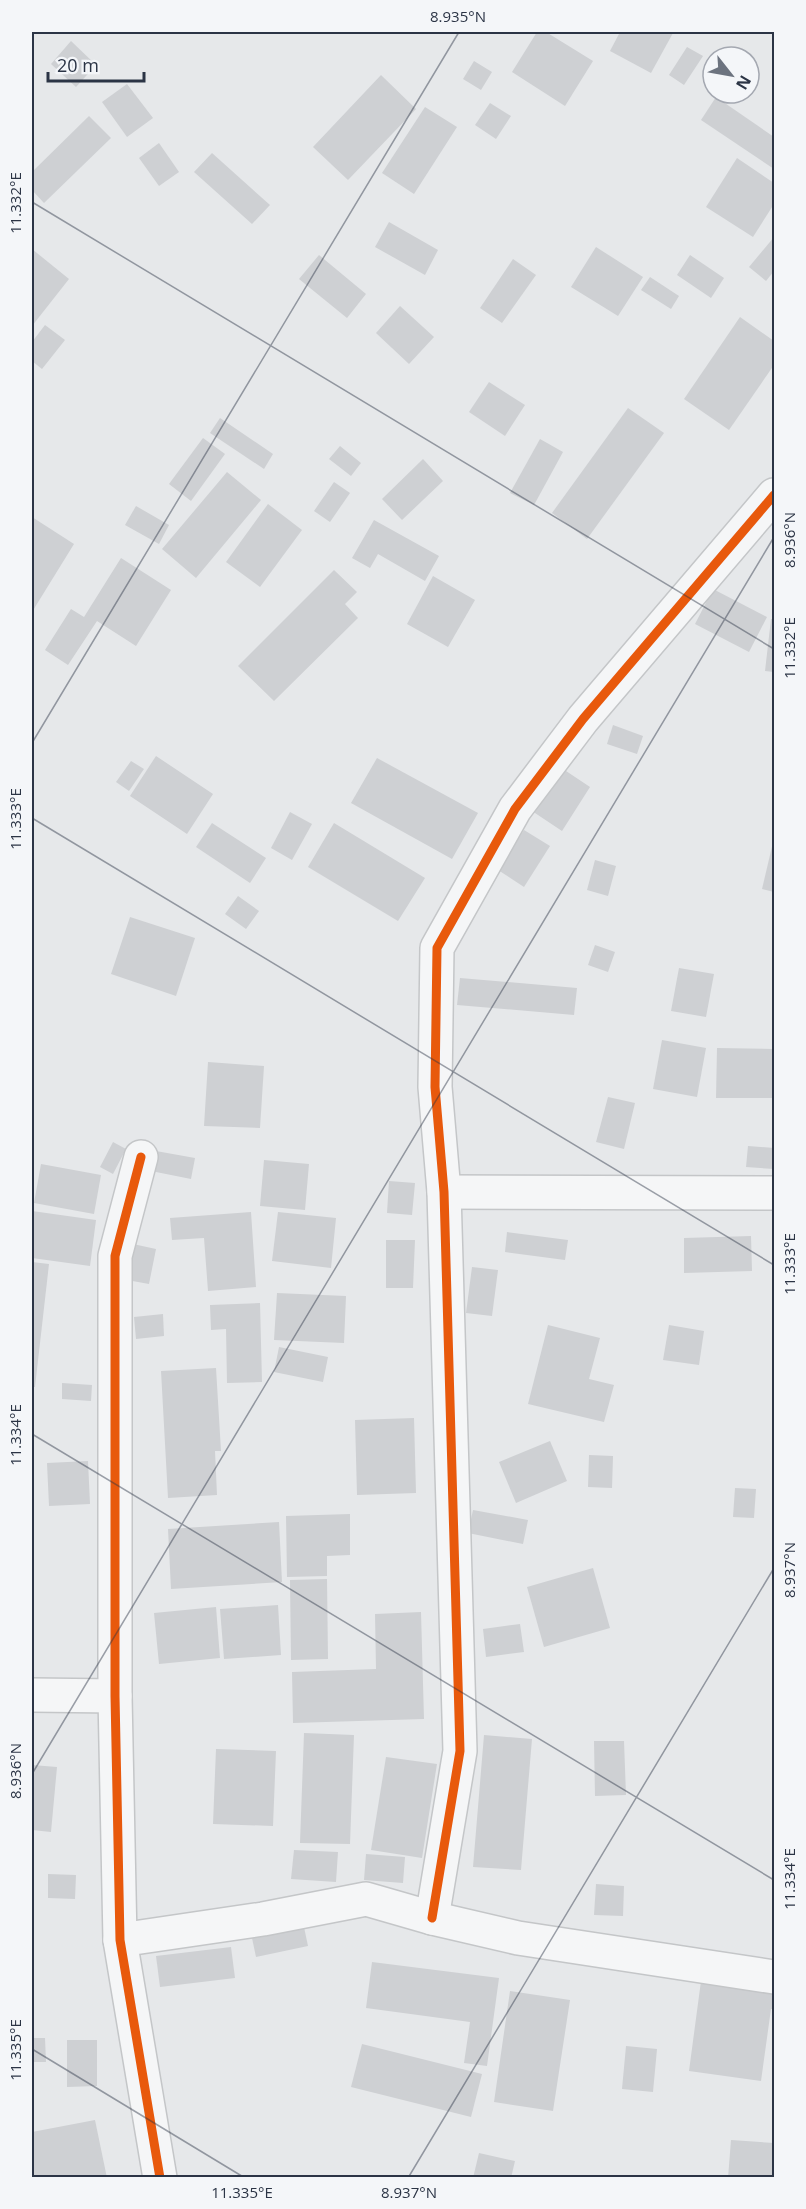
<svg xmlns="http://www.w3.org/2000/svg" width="806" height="2209" viewBox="0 0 806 2209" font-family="'Open Sans',sans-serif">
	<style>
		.building { fill: #ced0d3 }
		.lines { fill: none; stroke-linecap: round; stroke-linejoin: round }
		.minor-casing { stroke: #c4c6c8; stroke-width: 36 }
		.minor { stroke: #f5f6f7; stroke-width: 33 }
		.cycleway-casing { stroke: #f4f6f9; stroke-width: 13 }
		.cycleway { stroke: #e8590c; stroke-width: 9 }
		.ticks { fill: none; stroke: #2b3445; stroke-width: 1.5; stroke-opacity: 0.45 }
		.neatline { fill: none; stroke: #2b3445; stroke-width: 2 }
		.ticks-label { font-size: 15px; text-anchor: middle; fill: #2b3445 }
	</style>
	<rect width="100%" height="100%" fill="#e6e8ea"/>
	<g class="building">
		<path d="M537 32H546L593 61 565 106 512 72Z"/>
		<path d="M620 32H670L673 33 651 73 610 51Z"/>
		<path d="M71 41 96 65 76 87 51 64Z"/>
		<path d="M687 47 703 56 684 85 669 75Z"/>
		<path d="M474 61 492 72 481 90 463 79Z"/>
		<path d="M381 75 416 109 348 180 313 147Z"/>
		<path d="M127 84 153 118 127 137 102 102Z"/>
		<path d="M716 97 774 137V169L701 120Z"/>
		<path d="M490 103 511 116 496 139 475 125Z"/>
		<path d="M425 107 457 127 414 194 382 173Z"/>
		<path d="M89 116 111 138 44 203 32 190V172Z"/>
		<path d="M159 143 179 172 159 186 139 158Z"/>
		<path d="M212 153 270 205 252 224 194 172Z"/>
		<path d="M737 158 774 183V204L753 237 706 207Z"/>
		<path d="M389 222 438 250 425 275 375 247Z"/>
		<path d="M774 237V271L766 281 749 267Z"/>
		<path d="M596 247 643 277 618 316 571 287Z"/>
		<path d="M32 249 69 279 32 326Z"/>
		<path d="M319 255 366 294 347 318 299 279Z"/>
		<path d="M690 255 724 278 711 298 677 275Z"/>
		<path d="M513 259 536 275 502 323 480 308Z"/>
		<path d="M650 277 679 296 671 309 641 290Z"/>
		<path d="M400 306 434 337 409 364 376 333Z"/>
		<path d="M740 317 774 341V365L729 430 684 399Z"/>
		<path d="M45 325 65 340 42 369 32 361V342Z"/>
		<path d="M489 382 525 405 505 436 469 412Z"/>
		<path d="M628 408 664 433 587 539 552 513Z"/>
		<path d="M220 418 273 454 264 469 210 433Z"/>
		<path d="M203 438 225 454 191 501 169 484Z"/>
		<path d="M540 439 563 452 534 505 510 493Z"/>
		<path d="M340 446 361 463 351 476 329 459Z"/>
		<path d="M423 459 443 481 402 520 382 499Z"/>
		<path d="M227 472 261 500 196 578 162 549Z"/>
		<path d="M334 482 350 493 330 522 314 511Z"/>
		<path d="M268 504 302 530 260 587 226 562Z"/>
		<path d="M136 506 169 525 159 544 125 525Z"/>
		<path d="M32 517 74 544 32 612Z"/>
		<path d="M374 520 439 556 425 581 378 554 370 568 352 558Z"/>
		<path d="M121 558 171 590 136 646 97 621 68 665 45 650 71 609 84 617Z"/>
		<path d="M334 570 357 592 345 604 358 618 274 701 238 666Z"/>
		<path d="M433 576 475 600 448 647 407 624Z"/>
		<path d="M713 589 767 617 749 652 695 624Z"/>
		<path d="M771 619H774V672L765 671Z"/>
		<path d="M613 725 643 736 637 754 607 744Z"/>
		<path d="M156 756 213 794 187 834 130 796Z"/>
		<path d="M377 758 478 813 452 859 351 803Z"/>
		<path d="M131 761 144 769 129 791 116 782Z"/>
		<path d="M560 767 590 787 562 831 532 811Z"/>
		<path d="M290 812 312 824 292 860 271 848Z"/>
		<path d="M212 823 266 858 250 883 196 847Z"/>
		<path d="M334 823 425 878 398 921 308 867Z"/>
		<path d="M524 830 550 846 524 887 498 870Z"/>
		<path d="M774 838V892L762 889Z"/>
		<path d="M595 860 616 866 608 896 587 890Z"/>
		<path d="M238 896 259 911 246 929 225 914Z"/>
		<path d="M130 917 195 938 176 996 111 974Z"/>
		<path d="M595 945 615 952 608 972 588 965Z"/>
		<path d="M679 968 714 974 706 1017 671 1011Z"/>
		<path d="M460 978 577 988 574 1015 457 1005Z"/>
		<path d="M662 1040 706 1048 697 1097 653 1089Z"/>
		<path d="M717 1048 774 1049V1098H716Z"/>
		<path d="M208 1062 264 1066 260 1128 204 1126Z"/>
		<path d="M608 1097 635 1103 624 1149 596 1142Z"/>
		<path d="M113 1142 126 1149 113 1174 100 1167Z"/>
		<path d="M748 1146 774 1148V1169L746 1167Z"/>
		<path d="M156 1151 195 1158 191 1179 151 1171Z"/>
		<path d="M264 1160 309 1164 305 1210 260 1206Z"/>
		<path d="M41 1164 101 1175 94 1214 34 1203Z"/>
		<path d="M389 1181 415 1183 412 1215 387 1213Z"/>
		<path d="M32 1211 96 1220 90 1266 32 1258Z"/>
		<path d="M251 1212 256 1287 208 1291 204 1238 172 1240 170 1218Z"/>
		<path d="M278 1212 336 1218 331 1268 272 1261Z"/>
		<path d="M507 1232 568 1240 565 1260 505 1252Z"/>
		<path d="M751 1236 752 1271 684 1273V1238Z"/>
		<path d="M386 1240H415L413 1288H386Z"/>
		<path d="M133 1244 156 1249 149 1284 127 1280Z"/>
		<path d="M32 1262 49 1264 35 1387H32Z"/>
		<path d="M472 1267 498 1270 492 1316 466 1313Z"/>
		<path d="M277 1293 346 1296 344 1343 274 1340Z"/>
		<path d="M260 1303 262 1382 227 1383 226 1329 211 1330 210 1305Z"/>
		<path d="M163 1314 164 1336 136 1339 134 1317Z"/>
		<path d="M548 1325 600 1338 589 1379 614 1385 604 1422 528 1404Z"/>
		<path d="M669 1325 704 1331 699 1365 663 1360Z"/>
		<path d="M279 1347 328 1357 323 1382 274 1372Z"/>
		<path d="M216 1368 221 1451H215L217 1495 168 1498 161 1371Z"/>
		<path d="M62 1383 92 1385 91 1401 62 1399Z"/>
		<path d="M414 1418 416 1493 357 1495 355 1420Z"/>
		<path d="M550 1441 567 1481 516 1503 499 1462Z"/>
		<path d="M589 1455 613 1456 612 1488 588 1487Z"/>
		<path d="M88 1461 90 1504 49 1506 47 1463Z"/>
		<path d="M735 1488 756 1489 754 1518 733 1517Z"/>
		<path d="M473 1510 528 1520 523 1544 468 1533Z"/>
		<path d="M350 1514V1555L327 1556V1576L287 1577 286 1516Z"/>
		<path d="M279 1522 282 1582 171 1589 168 1529Z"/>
		<path d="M593 1568 610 1628 544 1647 527 1587Z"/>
		<path d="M327 1579 328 1659 291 1660 290 1580Z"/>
		<path d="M278 1605 281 1655 224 1659 220 1609Z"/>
		<path d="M216 1607 220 1658 159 1664 154 1613Z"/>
		<path d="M421 1612 424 1719 293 1723 292 1672 376 1669 375 1614Z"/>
		<path d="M520 1624 524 1652 486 1657 483 1629Z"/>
		<path d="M304 1733 354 1735 350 1844 300 1843Z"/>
		<path d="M484 1735 532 1739 521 1870 473 1867Z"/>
		<path d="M594 1741H624L626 1795 595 1796Z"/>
		<path d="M216 1749 276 1751 273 1826 213 1824Z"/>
		<path d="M386 1757 437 1764 422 1858 371 1850Z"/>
		<path d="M32 1765 57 1767 51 1832 32 1830Z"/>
		<path d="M294 1850 338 1852 336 1882 291 1879Z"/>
		<path d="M366 1854 405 1857 403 1883 364 1880Z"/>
		<path d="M48 1874 76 1875 75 1899 48 1898Z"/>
		<path d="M596 1884 624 1886 623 1916 594 1915Z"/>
		<path d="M304 1927 308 1946 256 1957 252 1938Z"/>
		<path d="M231 1947 235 1978 160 1987 156 1956Z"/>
		<path d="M372 1962 499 1978 487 2066 464 2063 470 2022 366 2008Z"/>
		<path d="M701 1981 774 1991V2009H771L761 2081 689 2071Z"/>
		<path d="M510 1991 570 2000 553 2111 494 2102Z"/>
		<path d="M32 2038H45L46 2062H32Z"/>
		<path d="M67 2040H97V2086L67 2087Z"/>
		<path d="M362 2044 482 2074 471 2117 351 2087Z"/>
		<path d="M626 2046 657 2049 653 2092 622 2089Z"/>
		<path d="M95 2120 107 2178H32V2132Z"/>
		<path d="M731 2140 774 2143V2178H728Z"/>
		<path d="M479 2153 515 2161 511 2178H473Z"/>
	</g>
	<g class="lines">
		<g class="minor-casing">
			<g id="minor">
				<path d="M141 1157 115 1256V1696L120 1940 160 2178"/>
				<path d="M444 1192 774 1193"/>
				<path d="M32 1695 115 1696"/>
				<path d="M432 1918 460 1751 444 1192 435 1087 437 948 515 809 583 719 774 495"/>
				<path d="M120 1940 263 1919 366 1899 432 1918 518 1938 774 1977"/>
			</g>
		</g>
		<use href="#minor" class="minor"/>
		<g class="cycleway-casing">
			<g id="cycleway">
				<path d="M141 1157 115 1256V1696L120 1940 160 2178"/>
				<path d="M432 1918 460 1751 444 1192 435 1087 437 948 515 809 583 719 774 495"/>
			</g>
		</g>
		<use href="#cycleway" class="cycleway"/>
	</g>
	<path class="ticks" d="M772 32 774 33M32 202 774 649M32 743 459 32M32 818 774 1265M32 1434 774 1880M32 1774 774 537M32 2049 245 2178M408 2178 774 1568"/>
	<rect width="806" height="2209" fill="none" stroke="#f4f6f9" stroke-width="66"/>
	<g transform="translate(731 75) rotate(121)"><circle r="28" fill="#f4f6f9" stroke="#a4a8b1" stroke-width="1.5"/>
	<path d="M0-4.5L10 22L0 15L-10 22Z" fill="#6c737f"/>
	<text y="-9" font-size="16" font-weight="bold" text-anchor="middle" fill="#2b3445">N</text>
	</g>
	<path d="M48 72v9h96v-9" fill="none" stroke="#2b3445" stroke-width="3"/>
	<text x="57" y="72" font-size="18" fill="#2b3445" stroke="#f4f6f9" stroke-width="4.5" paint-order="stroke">20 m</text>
	<rect x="33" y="33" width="740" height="2143" class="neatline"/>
	<g class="ticks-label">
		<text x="458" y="22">8.935°N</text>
		<text transform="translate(16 203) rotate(-90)" y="5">11.332°E</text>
		<text transform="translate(790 540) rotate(-90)" y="5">8.936°N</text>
		<text transform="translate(790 648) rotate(-90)" y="5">11.332°E</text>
		<text transform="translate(16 819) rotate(-90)" y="5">11.333°E</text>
		<text transform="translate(790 1264) rotate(-90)" y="5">11.333°E</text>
		<text transform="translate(16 1435) rotate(-90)" y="5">11.334°E</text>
		<text transform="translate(790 1570) rotate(-90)" y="5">8.937°N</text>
		<text transform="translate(16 1771) rotate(-90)" y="5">8.936°N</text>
		<text transform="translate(790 1879) rotate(-90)" y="5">11.334°E</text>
		<text transform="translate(16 2050) rotate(-90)" y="5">11.335°E</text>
		<text x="242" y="2198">11.335°E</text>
		<text x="409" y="2198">8.937°N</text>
	</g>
</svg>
